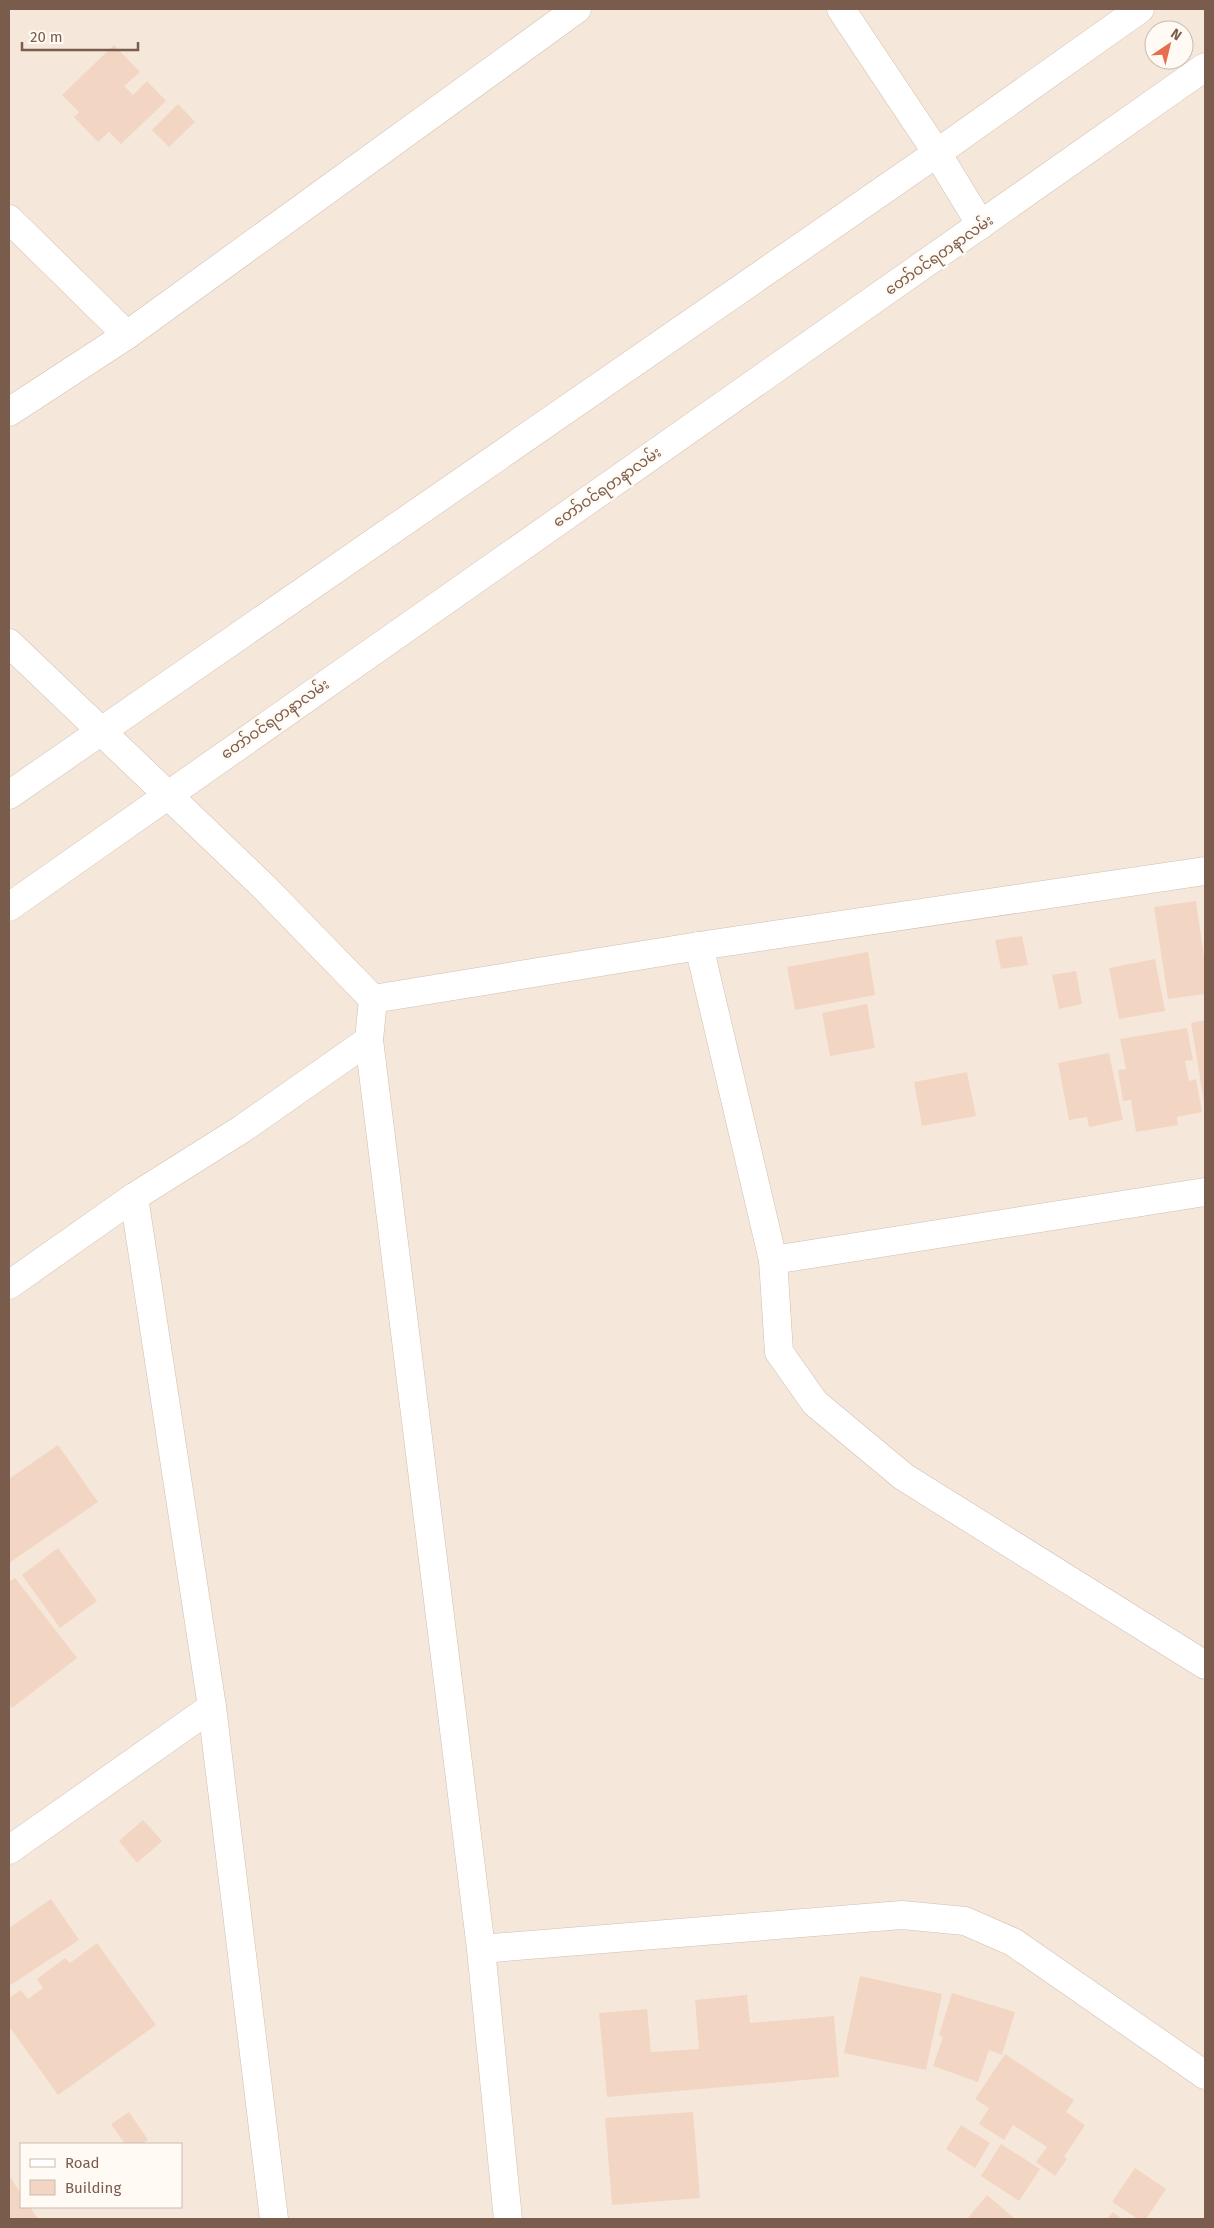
<svg xmlns="http://www.w3.org/2000/svg" width="1214" height="2228" viewBox="0 0 1214 2228" font-family="'Fira Sans','Noto Sans Myanmar',sans-serif">
	<style>
		.residential { fill: #f5e8da; fill-rule: evenodd }
		.building { fill: #f3d5c3 }
		.lines { fill: none; stroke-linecap: round; stroke-linejoin: round }
		.minor-casing { stroke: #d1beb0; stroke-width: 29 }
		.secondary-casing { stroke: #d6c0b0; stroke-width: 29 }
		.minor { stroke: #fff; stroke-width: 28 }
		.secondary { stroke: #fff; stroke-width: 28 }
		.labels { text-anchor: middle; dominant-baseline: central; stroke-width: 5; stroke-linejoin: round; paint-order: stroke }
		.street-label { font-size: 15px; fill: #7a5c4d; stroke: #fffaf3 }
	</style>
	<rect width="100%" height="100%" fill="#fdf6ec"/>
	<path class="residential" d="M9 9H1205V2219H9ZM1154 30H1184V60H1154ZM21 2144H181V2207H21Z"/>
	<g class="building">
		<path d="M114 45 140 72 124 86 133 95 147 81 166 101 121 144 109 132 98 142 74 117 79 112 62 95Z"/>
		<path d="M178 104 195 122 169 147 152 130Z"/>
		<path d="M1196 901 1205 964V994L1168 999 1154 907Z"/>
		<path d="M1022 936 1028 965 1001 969 995 940Z"/>
		<path d="M868 952 875 995 795 1010 787 967Z"/>
		<path d="M1155 959 1165 1011 1119 1019 1109 968Z"/>
		<path d="M1076 971 1082 1004 1059 1009 1052 975Z"/>
		<path d="M867 1004 875 1048 830 1056 822 1013Z"/>
		<path d="M1205 1020V1102H1204L1191 1023Z"/>
		<path d="M1187 1028 1193 1060 1185 1061 1189 1081 1196 1079 1202 1112 1177 1117 1178 1125 1136 1132 1131 1100 1123 1101 1118 1070 1126 1069 1120 1039Z"/>
		<path d="M1109 1053 1123 1120 1089 1127 1087 1117 1069 1120 1058 1063Z"/>
		<path d="M967 1072 976 1116 922 1126 914 1082Z"/>
		<path d="M58 1445 98 1502 9 1563V1479Z"/>
		<path d="M58 1548 97 1601 60 1628 22 1575Z"/>
		<path d="M15 1578 77 1658 12 1708 9 1703V1582Z"/>
		<path d="M143 1820 162 1841 137 1863 119 1841Z"/>
		<path d="M51 1899 79 1940 9 1986V1928Z"/>
		<path d="M97 1943 156 2025 58 2095 9 2026V1998L21 1990 28 1999 43 1988 37 1979 65 1958 70 1963Z"/>
		<path d="M860 1976 942 1994 926 2070 844 2053Z"/>
		<path d="M952 1993 1015 2012 1002 2055 989 2050 978 2082 933 2066 943 2037 939 2035Z"/>
		<path d="M747 1995 750 2023 834 2016 839 2077 607 2097 599 2013 647 2009 651 2052 699 2049 695 2000Z"/>
		<path d="M1005 2054 1074 2100 1066 2112 1085 2125 1064 2157 1067 2159 1055 2176 1036 2162 1047 2147 1013 2125 1004 2140 979 2124 989 2108 975 2099Z"/>
		<path d="M129 2112 148 2140 141 2144H125L111 2124Z"/>
		<path d="M693 2112 700 2198 612 2205 605 2118Z"/>
		<path d="M961 2125 990 2143 975 2168 946 2149Z"/>
		<path d="M1001 2144 1040 2169 1019 2201 981 2176Z"/>
		<path d="M1135 2168 1166 2189 1146 2219H1138L1112 2202Z"/>
		<path d="M9 2175 21 2194V2207H30L38 2219H9Z"/>
		<path d="M987 2195 1015 2219H967Z"/>
		<path d="M1113 2212 1122 2219H1107Z"/>
	</g>
	<g class="lines">
		<g class="minor-casing">
			<g id="minor">
				<path d="M841 9 937 153 981 225"/>
				<path d="M9 219 127 335"/>
				<path d="M9 412 127 335 577 9"/>
				<path d="M9 643 263 886 373 999"/>
				<path d="M699 946 773 1260 779 1352 815 1403 904 1477 1205 1665"/>
				<path d="M373 999 369 1040 481 1949 508 2219"/>
				<path d="M373 999 699 946 1205 871"/>
				<path d="M134 1197 212 1707 274 2219"/>
				<path d="M773 1260 1205 1192"/>
				<path d="M9 1285 134 1197 242 1129 369 1040"/>
				<path d="M9 1850 212 1707"/>
				<path d="M481 1949 902 1915 965 1921 1013 1942 1205 2075"/>
			</g>
		</g>
		<g class="secondary-casing">
			<g id="secondary">
				<path d="M9 795 937 153 1140 9"/>
				<path d="M9 907 1205 67"/>
			</g>
		</g>
		<use href="#minor" class="minor"/>
		<use href="#secondary" class="secondary"/>
	</g>
	<g class="labels">
		<g class="street-label">
			<text transform="translate(939 255) rotate(-35)">တော်ဝင်ရတနာလမ်း</text>
			<text transform="translate(607 487) rotate(-35)">တော်ဝင်ရတနာလမ်း</text>
			<text transform="translate(275 719) rotate(-35)">တော်ဝင်ရတနာလမ်း</text>
		</g>
	</g>
	<rect width="1214" height="2228" fill="none" stroke="#7a5c4d" stroke-width="20"/>
	<rect x="20" y="2143" width="162" height="65" fill="#fffaf3" stroke="#cabbb1"/>
	<rect x="30" y="2159" width="25" height="8" fill="#ffffff" stroke="#cabbb1"/>
	<text x="65" y="2168" font-size="15" fill="#7a5c4d">Road</text>
	<rect x="30" y="2180" width="25" height="15" fill="#f3d5c3" stroke="#cabbb1"/>
	<text x="65" y="2193" font-size="15" fill="#7a5c4d">Building</text>
	<g transform="translate(1169 45) rotate(35)"><circle r="24" fill="#fffaf3" stroke="#cabbb1"/>
	<path d="M0-4L9 19L0 12L-9 19Z" fill="#e76f51"/>
	<text y="-8" font-size="14" font-weight="bold" text-anchor="middle" fill="#7a5c4d">N</text>
	</g>
	<path d="M22 42v8h116v-8" fill="none" stroke="#7a5c4d" stroke-width="2.5"/>
	<text x="30" y="42" font-size="15" fill="#7a5c4d" stroke="#fffaf3" stroke-width="4" paint-order="stroke">20 m</text>
</svg>
